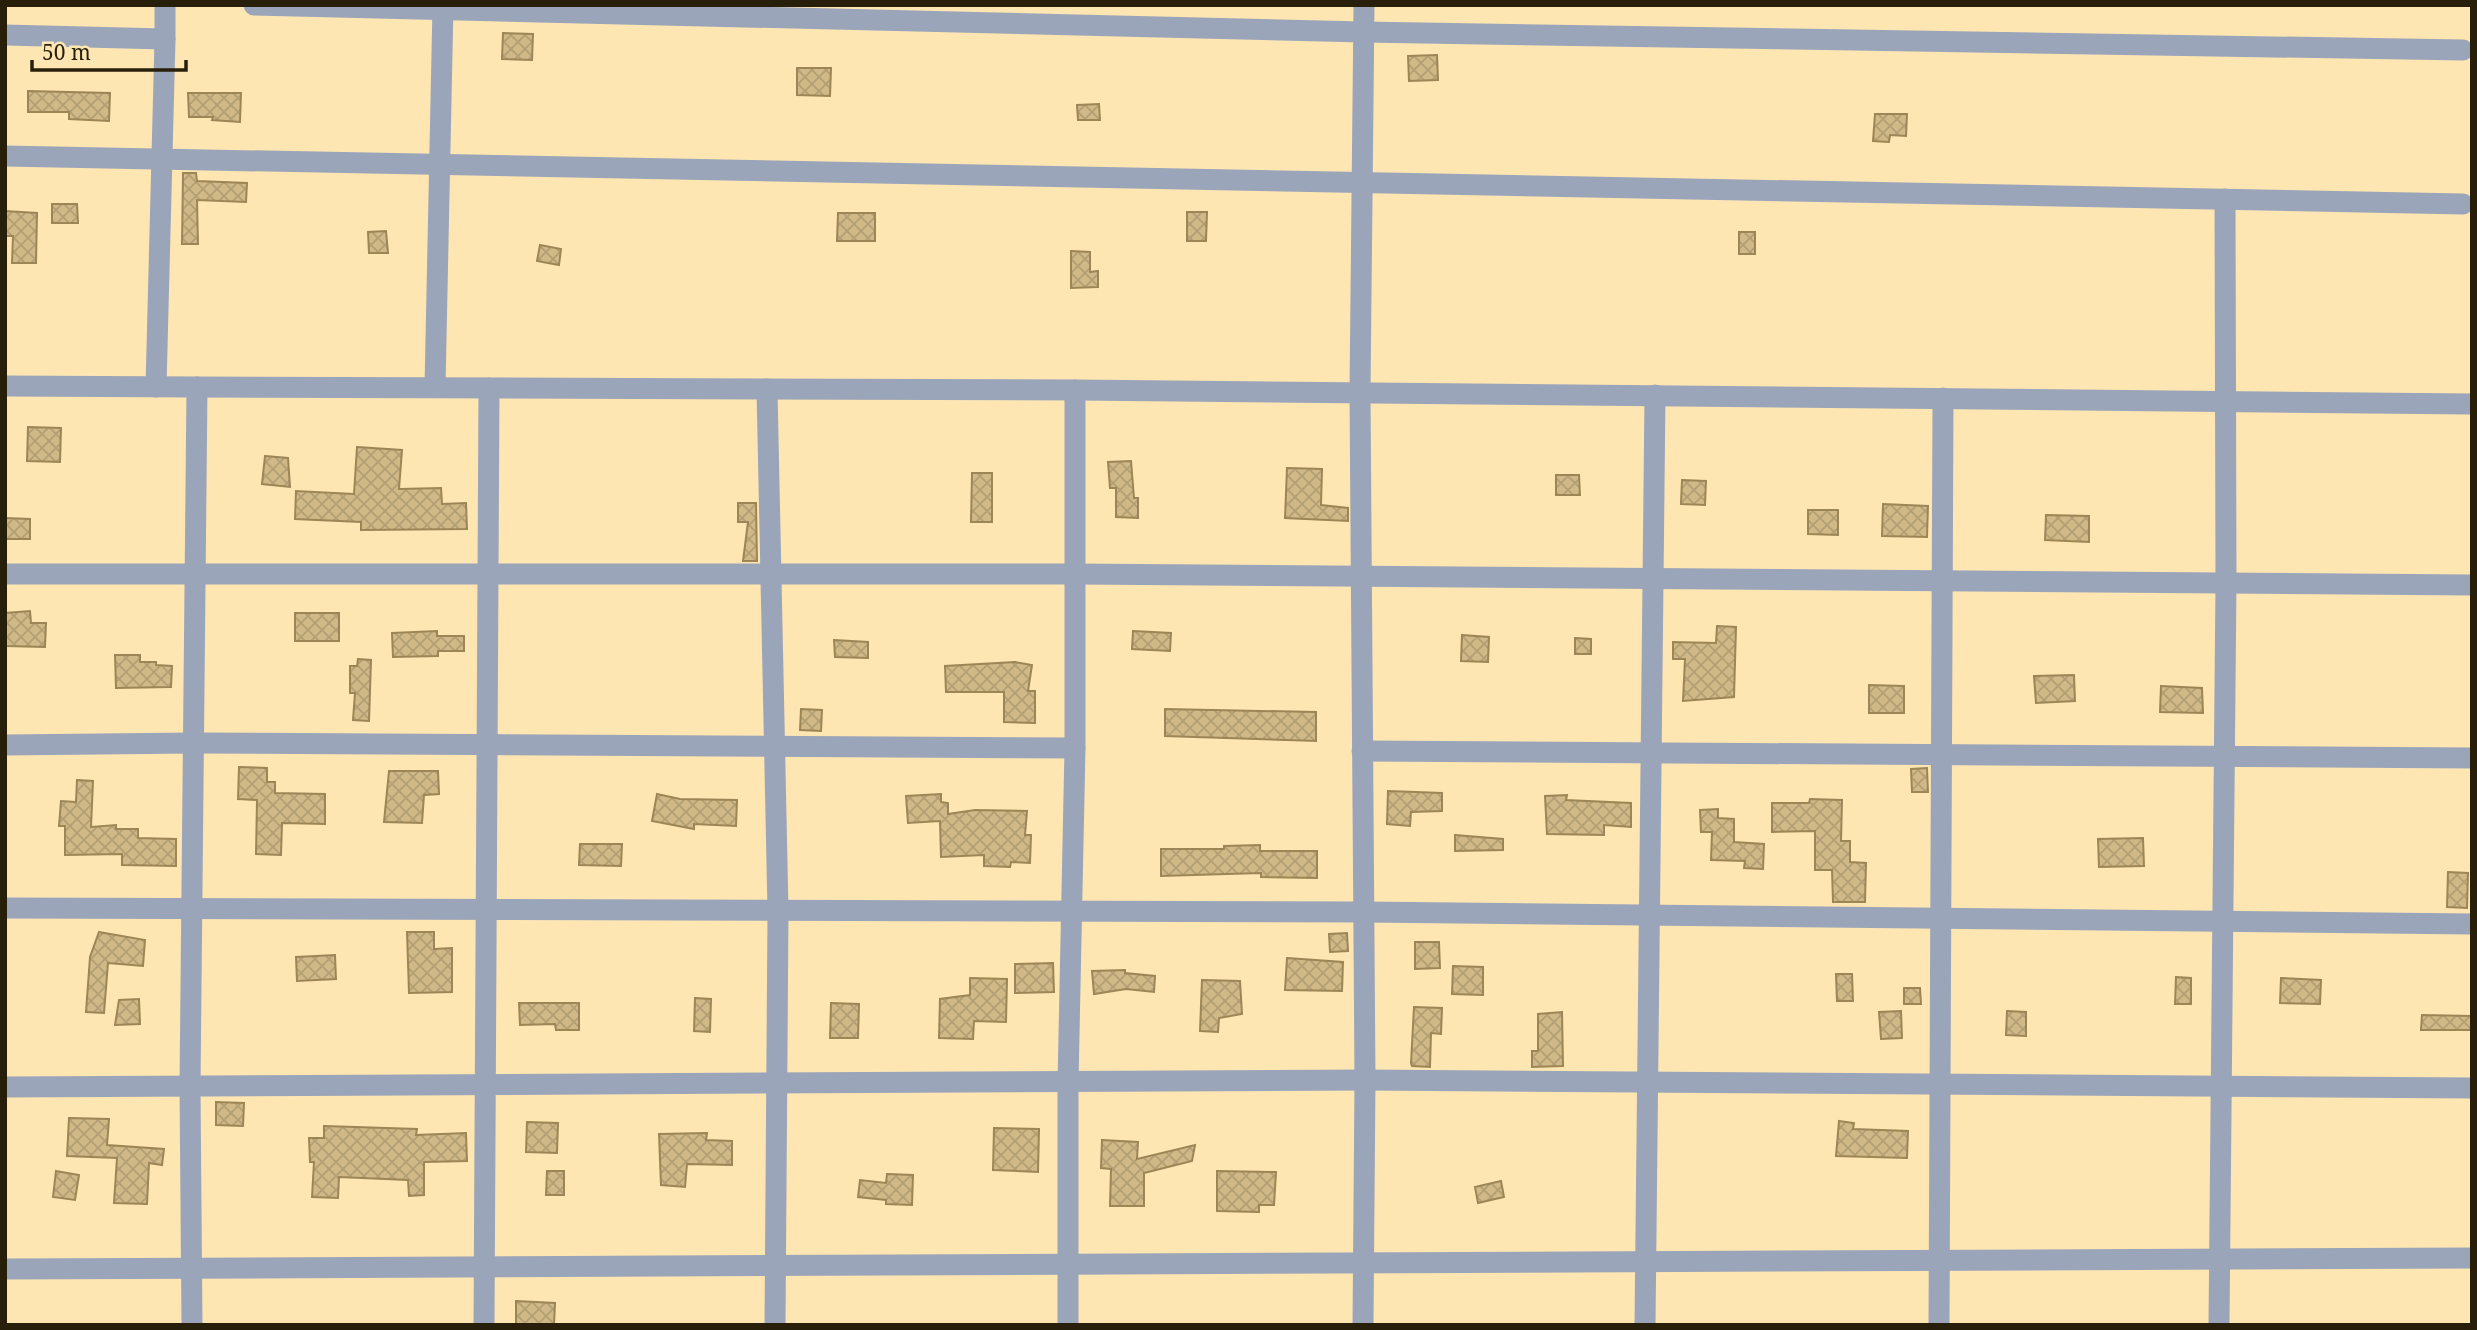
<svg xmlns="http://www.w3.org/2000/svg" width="2477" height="1330" viewBox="0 0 2477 1330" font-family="'Noto Serif',serif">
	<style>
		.building { fill: url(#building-cross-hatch); stroke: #9d8656; stroke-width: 2 }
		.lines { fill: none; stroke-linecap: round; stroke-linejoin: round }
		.minor { stroke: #9ba5b9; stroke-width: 21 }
	</style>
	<defs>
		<pattern id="building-cross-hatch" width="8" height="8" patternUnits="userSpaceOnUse" patternTransform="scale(1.75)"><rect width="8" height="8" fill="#d0b987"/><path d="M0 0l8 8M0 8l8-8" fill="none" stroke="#b39f73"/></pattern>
	</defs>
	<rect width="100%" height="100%" fill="#fee6b3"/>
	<g class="building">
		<path d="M503 33 533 34 532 60 502 59Z"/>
		<path d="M1437 55 1438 80 1409 81 1408 56Z"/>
		<path d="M797 68H831L830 96 797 95Z"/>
		<path d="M28 91 110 93 109 121 69 119V112H28Z"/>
		<path d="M188 93H241L240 122 212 120 213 117H189Z"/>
		<path d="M1099 104 1100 120H1078L1077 105Z"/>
		<path d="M1875 114H1907L1906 136 1890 135 1889 142 1873 141Z"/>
		<path d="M183 173H196L197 181 247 183 246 202 197 200 198 244H182Z"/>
		<path d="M52 204H77L78 223H52Z"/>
		<path d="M5 211 37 213 36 263H12L13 236H5Z"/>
		<path d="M1187 212H1207L1206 241H1187Z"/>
		<path d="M838 213H875V241H837Z"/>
		<path d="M386 231 388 253H369L368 232Z"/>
		<rect x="1739" y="232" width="16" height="22"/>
		<path d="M540 245 561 249 559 265 537 261Z"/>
		<path d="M1071 251 1090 252V272L1098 271V287L1071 288Z"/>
		<path d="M28 427 61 428 60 462 27 461Z"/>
		<path d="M357 447 402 450 399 489 441 488 442 504 466 503 467 529 361 530V522L295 519 296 491 354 494Z"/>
		<path d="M265 456 288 458 290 487 262 484Z"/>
		<path d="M1131 461 1134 498H1138V518L1116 517V488H1110L1108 462Z"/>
		<path d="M1287 468 1322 469 1321 505 1348 508V521L1285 518Z"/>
		<path d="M972 473H992V522H971Z"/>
		<path d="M1556 475H1579L1580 495H1556Z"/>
		<path d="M1682 480 1706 481 1705 505 1681 504Z"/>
		<path d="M738 503H756L757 561H743L748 522H738Z"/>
		<path d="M1883 504 1928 506 1927 537 1882 536Z"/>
		<path d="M1808 510H1838V535L1808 534Z"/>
		<path d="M2046 515 2089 516V542L2045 540Z"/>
		<path d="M5 518 30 519V539H5Z"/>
		<path d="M30 611 31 623H46L45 647 5 646V613Z"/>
		<rect x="295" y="613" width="44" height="28"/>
		<path d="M1717 626 1736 627 1734 697 1683 701 1685 659H1673V642L1716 643Z"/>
		<path d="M437 631V636H464V651H438V656L393 657 392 633Z"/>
		<path d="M1133 631 1171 633 1170 651 1132 649Z"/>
		<path d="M1462 635 1489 637 1488 662 1461 661Z"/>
		<path d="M1575 638 1591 639V654H1575Z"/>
		<path d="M834 640 868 642V658L835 657Z"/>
		<path d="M115 655H140V662H156V665L172 666 171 687 116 688Z"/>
		<path d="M358 659 371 660 369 721 353 720 355 693H350V666H357Z"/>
		<path d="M1015 662 1032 665 1028 691H1035V723L1004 722V692H946L945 666Z"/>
		<path d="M2074 675 2075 701 2036 703 2034 676Z"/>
		<path d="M1869 685 1904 686V713H1869Z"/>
		<path d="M2161 686 2202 688 2203 713 2160 712Z"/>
		<path d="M801 709 822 710 821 731 800 730Z"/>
		<path d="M1165 709 1316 712V741L1165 736Z"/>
		<path d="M239 767 267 768V782H275V793L325 794V824L282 823 281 855 256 854 257 800 238 799Z"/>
		<path d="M1927 768 1928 792H1912L1911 769Z"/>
		<path d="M389 771H438L439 794 424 795 422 823 384 822Z"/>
		<path d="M77 780 93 781 91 827 116 825V829H138V838L176 839V866L122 865V854L65 855V826H59L61 801 76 802Z"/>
		<path d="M1388 791 1442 793V811L1411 812 1410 826 1387 824Z"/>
		<path d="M657 794 680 799 737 800 736 826 694 824V829L652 821Z"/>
		<path d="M941 794V802L948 803V814L975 810 1027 811 1025 835H1031L1030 863 1011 862 1010 867 984 866V855L941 857 940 821 908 823 906 796Z"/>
		<path d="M1567 795 1566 800 1631 803V827L1604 825V835L1547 834 1545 796Z"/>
		<path d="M1810 799 1842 800 1841 841H1850V862L1866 863 1865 902H1833L1832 870H1815V831L1772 832V803H1809Z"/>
		<path d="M1718 809V818L1734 819V842L1764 844 1763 869 1744 868 1745 861 1711 860 1712 832H1701L1700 810Z"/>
		<path d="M1455 835 1503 839V850L1455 851Z"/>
		<path d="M2143 838 2144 866 2099 867 2098 839Z"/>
		<path d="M580 844H622L621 866 579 865Z"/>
		<path d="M1260 845V851H1317V878L1261 877V873L1161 876V849H1224V846Z"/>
		<path d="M2448 872 2468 873 2467 908 2447 907Z"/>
		<path d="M99 932 145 940 143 966 108 963 104 1013 86 1012 90 957Z"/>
		<path d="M407 932H434V949L452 948V992L409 993Z"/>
		<path d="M1347 933 1348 951 1330 952 1329 934Z"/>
		<path d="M1415 942H1439L1440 968 1415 969Z"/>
		<path d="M335 955 336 979 297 981 296 957Z"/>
		<path d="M1287 958 1343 962 1342 991 1285 990Z"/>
		<path d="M1053 963 1054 992 1015 993V964Z"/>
		<path d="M1453 966 1483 967V995L1452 994Z"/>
		<path d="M1125 970V973L1155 976 1154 992 1126 989 1094 994 1092 971Z"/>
		<path d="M1836 974H1852L1853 1001H1837Z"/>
		<path d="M2176 977 2191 978V1004H2175Z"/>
		<path d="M970 978 1007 979 1006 1022 974 1021 973 1039 939 1038 940 999 970 995Z"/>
		<path d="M2281 978 2321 980 2320 1004 2280 1003Z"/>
		<path d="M1202 980 1240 981 1242 1014 1219 1018 1218 1032 1200 1031Z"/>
		<path d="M1904 988H1920L1921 1004H1904Z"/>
		<path d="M695 998 711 999 710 1032 694 1031Z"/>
		<path d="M139 999 140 1024 115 1025 119 1000Z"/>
		<path d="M519 1003H579V1030H556L555 1024 520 1025Z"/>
		<path d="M831 1003 859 1004 858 1038H830Z"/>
		<path d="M1414 1007 1442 1008 1441 1034 1431 1033 1430 1067 1412 1066 1411 1063Z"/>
		<path d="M1901 1011 1902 1038 1881 1039 1879 1012Z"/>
		<path d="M2007 1011 2026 1012V1036L2006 1035Z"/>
		<path d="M1562 1012 1563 1066 1532 1067V1051H1538V1014Z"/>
		<path d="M2422 1015 2471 1016V1030H2421Z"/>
		<path d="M216 1102 244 1103 243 1126 216 1125Z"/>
		<path d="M69 1118 109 1119 107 1145 164 1149 162 1165 149 1163 147 1204 114 1203 117 1158 67 1156Z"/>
		<path d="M1839 1121 1854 1123 1853 1129 1908 1131 1907 1158 1836 1156Z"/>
		<path d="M527 1122 558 1123 557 1153 526 1152Z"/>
		<path d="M324 1126 417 1129 416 1135 466 1133 467 1161 424 1162V1195L409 1196 408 1180 339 1177 338 1198 312 1197 314 1162H310L309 1138H324Z"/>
		<path d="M994 1128 1039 1129 1038 1172 993 1170Z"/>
		<path d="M707 1133 706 1140 732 1141V1165L687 1164 685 1187 661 1185 659 1134Z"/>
		<path d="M1102 1140 1138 1142 1137 1159 1195 1145 1192 1161 1144 1173V1206H1110L1111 1169 1101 1168Z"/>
		<path d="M56 1171 79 1175 75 1200 53 1197Z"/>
		<path d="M547 1171H564V1195H546Z"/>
		<path d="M1217 1171 1276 1172 1274 1205H1259V1212L1217 1211Z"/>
		<path d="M887 1174 913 1175 912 1205 886 1204V1200L858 1197 860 1180 886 1183Z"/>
		<path d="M1501 1181 1504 1197 1478 1203 1475 1187Z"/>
		<path d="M516 1301 555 1303 554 1325H516Z"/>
	</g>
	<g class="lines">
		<g class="minor">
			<path d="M254 5 1363 32 2463 50"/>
			<path d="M5 35 165 39V5"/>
			<path d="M5 156 2463 204"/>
			<path d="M5 386 197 387 190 1087 192 1325"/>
			<path d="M156 387 165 39"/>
			<path d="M197 387 1075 390 2472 404"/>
			<path d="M435 387 443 5"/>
			<path d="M767 389 778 911 775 1325"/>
			<path d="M5 574H1075L2472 585"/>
			<path d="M5 745 194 743 1075 748V390"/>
			<path d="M1362 751 2472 758"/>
			<path d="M5 908 1364 912 2472 924"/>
			<path d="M5 1087 1365 1080 2472 1088"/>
			<path d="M5 1269 2472 1258"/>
			<path d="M484 1325 489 388"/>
			<path d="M1068 1325V1083L1075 748"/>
			<path d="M1363 1325 1365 1080 1360 392 1364 5"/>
			<path d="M1645 1325 1655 395"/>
			<path d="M1939 1325 1943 398"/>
			<path d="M2219 1325 2226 583 2225 199"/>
		</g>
	</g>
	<rect width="2477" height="1330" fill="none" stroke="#281f0b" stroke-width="14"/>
	<path d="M32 60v10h154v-10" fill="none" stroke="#281f0b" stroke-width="3.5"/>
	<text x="42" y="60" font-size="21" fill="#281f0b" stroke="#fee6b3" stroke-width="5" paint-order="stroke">50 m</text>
</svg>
